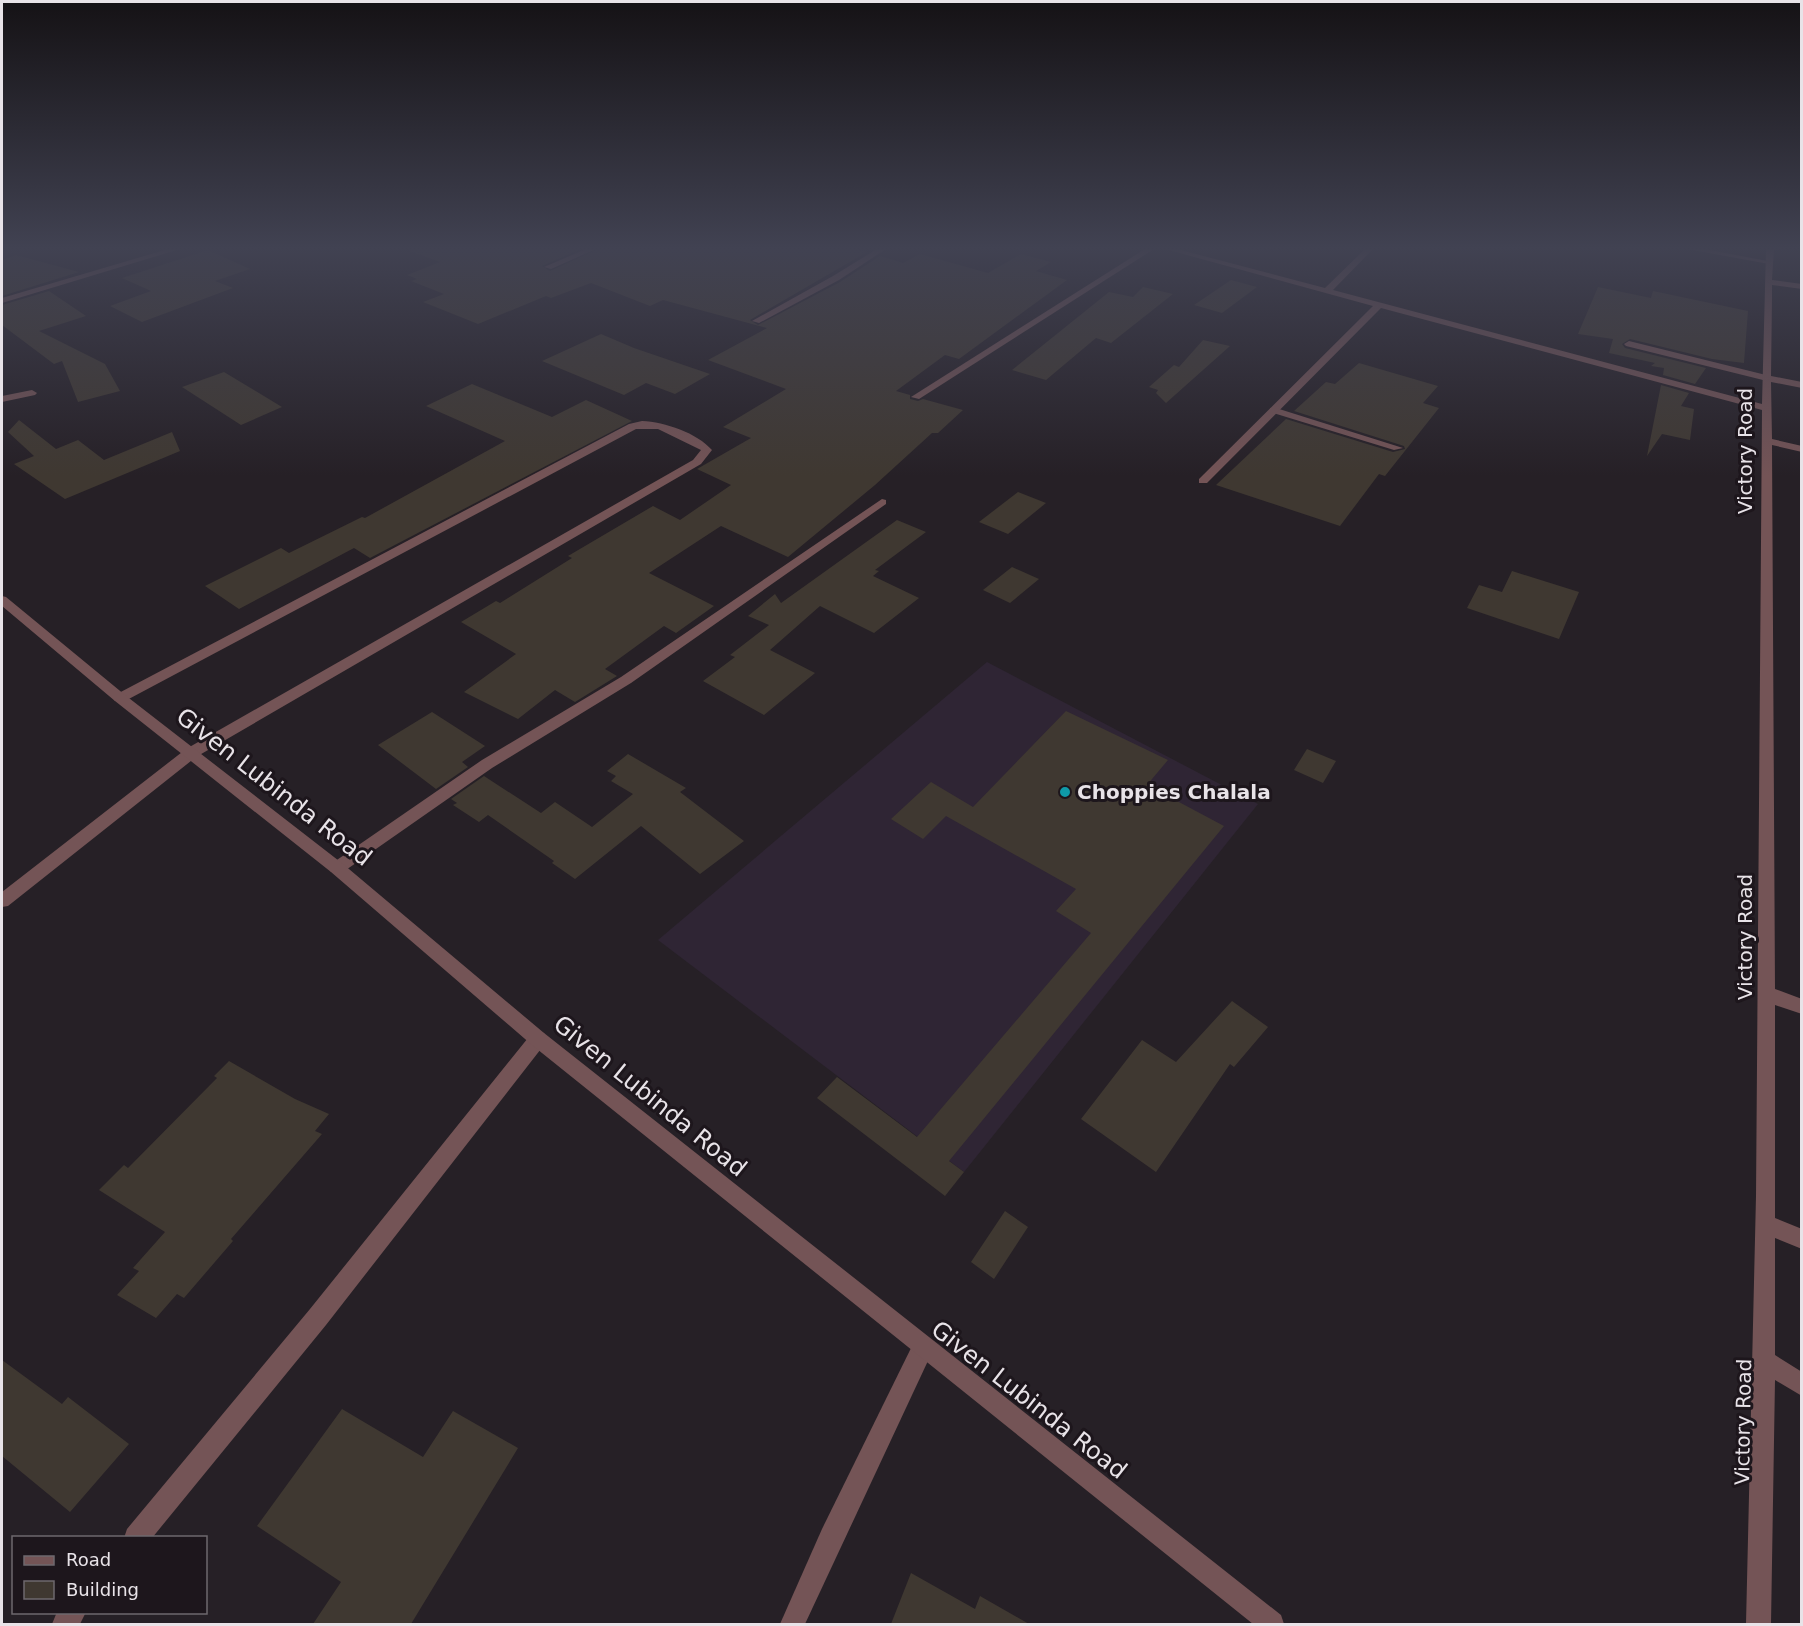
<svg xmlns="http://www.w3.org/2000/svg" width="1803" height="1626" viewBox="0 0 1803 1626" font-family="'DejaVu Sans',sans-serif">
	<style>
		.commercial { fill: #2f2534 }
		.building { fill: #3f3831 }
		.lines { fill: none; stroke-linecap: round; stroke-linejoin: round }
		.service { fill: #745456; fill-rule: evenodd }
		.minor { fill: #745456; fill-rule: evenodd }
		.tertiary { fill: #745456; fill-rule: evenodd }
		.culture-dot { fill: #0f9aa8; stroke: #1d161c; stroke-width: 2 }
		.labels { text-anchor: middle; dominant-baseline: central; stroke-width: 6; stroke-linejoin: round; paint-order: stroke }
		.street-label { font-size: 20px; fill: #e8e3e8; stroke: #1d161c }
		.poi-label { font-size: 20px; font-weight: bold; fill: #e8e3e8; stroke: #1d161c; text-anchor: start }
		.near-street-label { font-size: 24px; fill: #e8e3e8; stroke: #1d161c }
	</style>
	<rect width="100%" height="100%" fill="#262026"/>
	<path class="commercial" d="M987 662 1258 804 964 1172 658 940Z"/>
	<g class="building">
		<path d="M411 249H581L542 266 550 271 598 249H855L867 252 750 320 758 325 840 282 880 256 903 263 920 254 988 273 1021 254 1051 262 1036 271 1067 280 959 359 945 355 896 391 910 395V399L918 401 923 399 963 410 938 433H932L875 485 788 557 721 526 649 573 714 606 676 633 664 626 605 669 617 676 575 702 555 690 518 719 464 692 516 654 461 622 496 601 500 603 572 558 568 556 653 506 680 520 731 485 697 469 751 438 723 427 786 389 708 360 767 328 663 300 650 306 591 283 551 298 546 296 478 324 423 302 444 294 411 281 417 279 407 275 440 262 410 251Z"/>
		<path d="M208 250 250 269 215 281 233 288 142 322 110 306 151 291 122 278Z"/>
		<path d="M16 255 79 272 2 296V260Z"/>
		<path d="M1231 280 1257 287 1222 313 1194 305Z"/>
		<path d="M1143 287 1173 294 1111 343 1096 338 1046 380 1012 370 1109 292 1133 297Z"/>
		<path d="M1598 287 1651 298 1653 291 1748 311 1744 363 1712 359 1630 339 1622 344 1625 348 1706 368 1695 384 1663 375 1664 368 1651 366 1655 363 1609 353 1613 339 1578 334Z"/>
		<path d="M49 291 86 316 39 331 105 364 120 391 78 402 62 361 54 364 2 325V305Z"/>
		<path d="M601 334 634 348 710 374 675 394 646 383 624 395 542 361Z"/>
		<path d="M1203 340 1230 346 1166 403 1156 393 1158 390 1149 387 1174 365 1179 367Z"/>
		<path d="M1359 363 1438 386 1423 403 1439 408 1385 476 1379 474 1340 526 1216 485 1286 419 1393 452 1405 449 1404 446 1294 411 1326 382 1335 384Z"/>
		<path d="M224 372 282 407 241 425 182 387Z"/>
		<path d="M472 384 552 417 586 400 632 421 370 558 354 548 239 609 205 586 281 548 289 553 362 517 365 518 505 441 426 406Z"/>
		<path d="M1661 385 1689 393 1681 406 1694 409 1690 440 1662 434 1647 456Z"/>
		<path d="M19 420 56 449 78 440 104 460 172 432 180 451 65 499 14 464 34 456 8 432Z"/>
		<path d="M1018 492 1046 503 1008 534 979 522Z"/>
		<path d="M897 520 926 532 875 570 879 571 873 576 919 598 874 633 820 606 770 650 815 673 764 715 703 681 735 657 730 655 769 625 748 616 775 594 781 603Z"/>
		<path d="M1012 567 1039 579 1010 603 983 590Z"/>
		<path d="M1512 571 1579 592 1559 639 1467 608 1479 585 1502 592Z"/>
		<path d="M1066 711 1168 760 1147 785 1224 826 949 1161 964 1172 945 1196 817 1098 837 1077 917 1137 1091 933 1056 911 1076 889 946 816 923 839 891 819 931 782 973 807Z"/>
		<path d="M432 712 485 746 462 762 468 767 436 789 378 745Z"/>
		<path d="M1307 749 1336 761 1323 783 1294 770Z"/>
		<path d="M628 754 686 788 680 792 744 841 700 874 641 826 575 879 552 863 554 861 488 815 479 822 453 805 457 803 451 799 484 776 541 813 555 802 592 827 633 794 611 781 616 776 607 771Z"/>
		<path d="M1232 1001 1268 1027 1234 1067 1230 1064 1156 1172 1081 1119 1142 1040 1176 1062Z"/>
		<path d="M229 1061 295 1099 329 1114 315 1131 322 1134 231 1239 233 1241 184 1298 177 1294 156 1318 117 1295 139 1271 133 1268 165 1232 99 1190 124 1165 128 1168 217 1078 214 1076Z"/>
		<path d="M1005 1211 1028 1227 994 1279 971 1262Z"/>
		<path d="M2 1360 62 1404 68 1397 129 1444 70 1512 2 1456Z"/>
		<path d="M342 1409 423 1457 453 1411 518 1448 411 1624H313L341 1582 257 1526Z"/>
		<path d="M911 1573 975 1609 980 1596 1029 1624H891Z"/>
	</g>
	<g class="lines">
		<g class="service">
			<path d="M1687 249H1704L1773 262 1769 264Z"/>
			<path d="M1629 341 1770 376 1772 378 1767 381 1626 346 1624 344Z"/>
			<path d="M32 390 37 393 35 395 2 402V396Z"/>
			<path d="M1270 408H1276L1403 448 1394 450 1270 412Z"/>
		</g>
		<g class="minor">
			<path d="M168 249H180L2 303V298Z"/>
			<path d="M586 249H596L551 269 544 267Z"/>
			<path d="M877 249H886L839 280 759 323 752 321 833 276Z"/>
			<path d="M1145 249H1154L919 399 911 397Z"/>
			<path d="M1165 249H1177L1325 288 1365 249H1373L1333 290 1762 404 1766 249H1774L1772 280 1802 284V289L1772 285V297L1771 376 1802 382V388L1771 382 1772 439 1802 446V452L1772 445 1775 989 1802 999V1014L1775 1005V1218L1802 1229V1249L1775 1238V1355L1802 1372V1396L1775 1380 1771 1624H1746L1756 1196 1762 410 1381 308 1207 483H1199V479L1373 306Z"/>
			<path d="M642 421C665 422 697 433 712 450L701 464 196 757 8 906 2 907V892L186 749 693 460 701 450 658 429H636L125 701H115L113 698 115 695 629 424Z"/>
			<path d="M882 499 886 500V504L631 683 492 768 343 872H331L329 868 331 864 482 760 621 677Z"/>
			<path d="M538 1031 544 1033 547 1039 544 1045 326 1325 152 1538H124L127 1529 310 1309 532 1033Z"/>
			<path d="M923 1337 931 1340 934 1348 805 1624H780L822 1529 915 1340Z"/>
			<path d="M57 1612H86L80 1624H52Z"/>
		</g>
		<path class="tertiary" d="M2 596 6 597 125 695 343 864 544 1033 1281 1615 1284 1624H1253L532 1045 331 872 115 701 2 606Z"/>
	</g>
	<linearGradient id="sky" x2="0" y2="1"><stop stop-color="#151215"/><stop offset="0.52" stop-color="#414252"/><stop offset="1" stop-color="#414252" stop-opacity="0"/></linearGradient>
	<rect width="1803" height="476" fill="url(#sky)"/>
	<circle class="culture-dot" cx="1065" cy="792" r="6"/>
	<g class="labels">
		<g class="street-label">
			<text transform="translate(1745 451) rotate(-90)">Victory Road</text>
			<text transform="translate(1745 937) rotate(-90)">Victory Road</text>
			<text transform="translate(1743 1422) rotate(-89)">Victory Road</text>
		</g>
		<g class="poi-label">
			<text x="1077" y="792">Choppies Chalala</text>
		</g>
		<g class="near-street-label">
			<text transform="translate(274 787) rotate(38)">Given Lubinda Road</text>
			<text transform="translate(650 1096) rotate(39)">Given Lubinda Road</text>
			<text transform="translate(1029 1400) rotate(38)">Given Lubinda Road</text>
		</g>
	</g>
	<rect width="1803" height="1626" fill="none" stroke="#e8e3e8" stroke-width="6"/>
	<rect x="12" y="1536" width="195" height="78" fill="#1d161c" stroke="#6e686e" stroke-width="1.5"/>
	<rect x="24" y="1556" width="30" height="9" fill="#745456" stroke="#6e686e" stroke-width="1.5"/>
	<text x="66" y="1566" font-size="18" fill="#e8e3e8">Road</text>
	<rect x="24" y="1581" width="30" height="18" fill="#3f3831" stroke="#6e686e" stroke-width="1.5"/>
	<text x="66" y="1596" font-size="18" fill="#e8e3e8">Building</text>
</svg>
